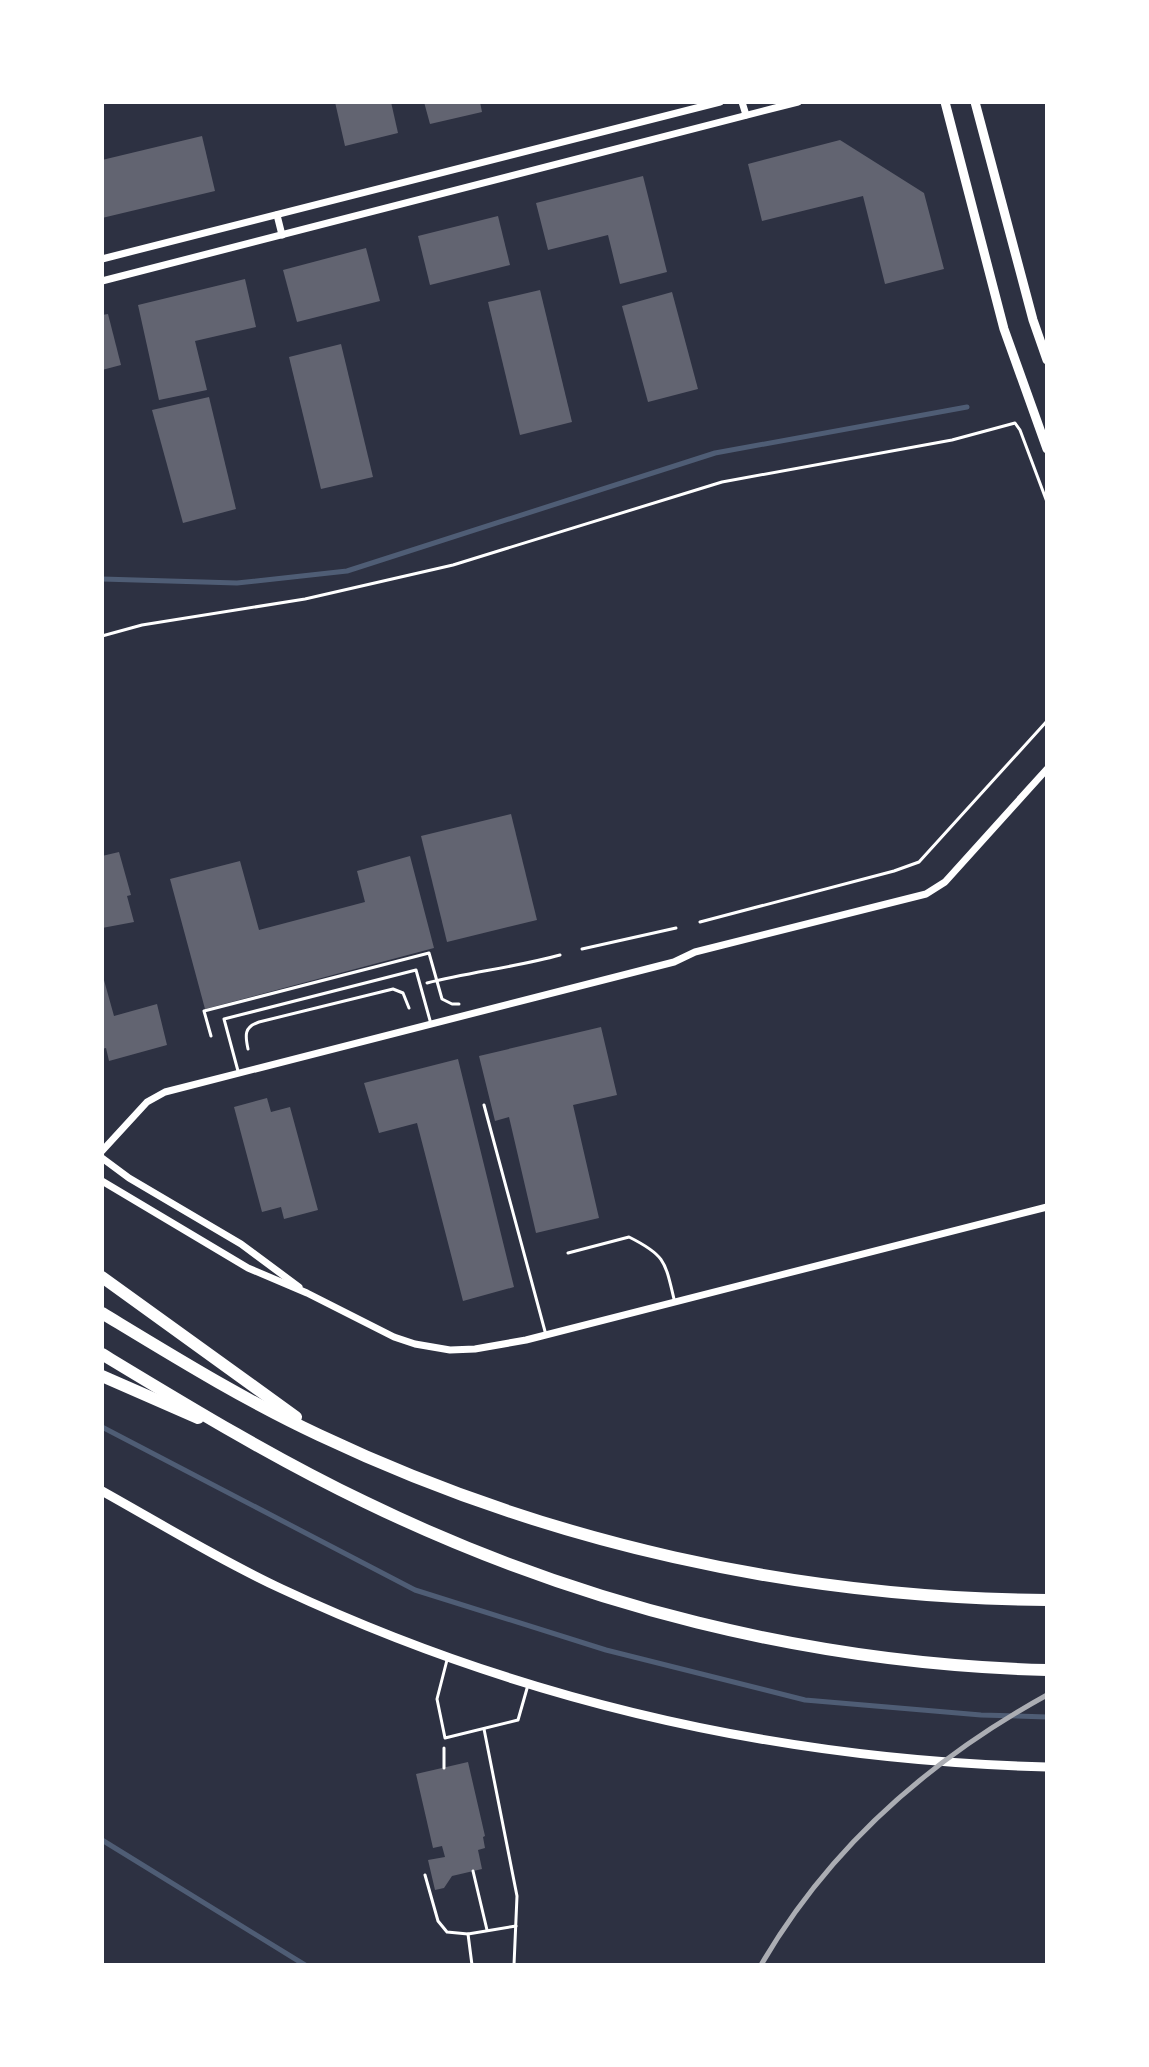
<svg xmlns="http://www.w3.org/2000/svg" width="1149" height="2067" viewBox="0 0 1149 2067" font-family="'PT Sans Narrow',sans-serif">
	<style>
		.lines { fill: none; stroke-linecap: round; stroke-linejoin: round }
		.stream { stroke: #4f5d75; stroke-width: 5 }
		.building { fill: #626471 }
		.path { stroke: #fff; stroke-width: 3 }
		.service { stroke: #fff; stroke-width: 3 }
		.minor { stroke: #fff; stroke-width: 7 }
		.tertiary { stroke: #fff; stroke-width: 9 }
		.motorway { stroke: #fff; stroke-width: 12 }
		.rail { stroke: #abadb3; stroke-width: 5 }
	</style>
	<rect width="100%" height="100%" fill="#2d3142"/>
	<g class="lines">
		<g class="stream">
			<path d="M102 579 237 583 347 571 715 453 967 407"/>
			<path d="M102 1427 415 1590 606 1650 805 1700 981 1715 1047 1717"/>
			<path d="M102 1840 305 1965"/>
		</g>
	</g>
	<g class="building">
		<path d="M335 102H391L398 133 345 146Z"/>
		<path d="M424 102H480L482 112 430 124Z"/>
		<path d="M202 136 215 191 102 218V160Z"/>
		<path d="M840 140 924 193 944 269 885 284 863 196 762 221 748 164Z"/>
		<path d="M643 176 667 272 620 284 608 235 548 250 536 203Z"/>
		<path d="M498 216 510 265 430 285 418 236Z"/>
		<path d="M366 248 380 301 297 322 283 270Z"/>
		<path d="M245 279 256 327 195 341 207 390 159 400 138 305Z"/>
		<path d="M540 290 572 422 520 435 488 302Z"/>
		<path d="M672 292 698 389 648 402 622 306Z"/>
		<path d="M108 314 121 365 102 370V315Z"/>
		<path d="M341 344 373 477 321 489 289 357Z"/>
		<path d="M209 397 236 509 183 523 152 410Z"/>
		<path d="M511 814 537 920 447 942 421 836Z"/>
		<path d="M119 852 131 895 127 896 134 922 102 928V856Z"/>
		<path d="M410 856 434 948 205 1009 170 879 240 861 259 930 365 902 357 871Z"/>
		<path d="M102 973 114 1016 157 1004 167 1045 109 1061 106 1048 102 1049Z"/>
		<path d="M601 1027 617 1095 573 1105 599 1218 536 1233 509 1117 495 1121 479 1056Z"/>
		<path d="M458 1059 514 1287 463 1301 417 1123 379 1133 364 1083Z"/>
		<path d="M267 1098 271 1112 290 1107 318 1210 284 1219 281 1207 262 1212 234 1107Z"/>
		<path d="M468 1762 485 1836 483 1837 485 1848 478 1850 482 1869 452 1876 444 1888 435 1890 428 1860 445 1857 442 1846 433 1848 416 1774Z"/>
	</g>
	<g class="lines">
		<g class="path">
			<path d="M102 636 142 625 305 599 453 565 722 482 952 440 1015 423 1020 430 1047 502"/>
			<path d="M700 922 894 871 919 862 1047 721"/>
			<path d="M582 949 676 928"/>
			<path d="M427 983C471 972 516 967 560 955"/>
			<path d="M211 1036 204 1011 429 953 442 999 452 1004H459"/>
			<path d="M248 1049C245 1035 244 1027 259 1022L393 989 403 993 409 1008"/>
			<path d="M444 1768V1748"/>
		</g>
		<g class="service">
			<path d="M102 758V761"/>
			<path d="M238 1071 224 1019 416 970 431 1024"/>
			<path d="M484 1105 546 1335"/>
			<path d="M568 1253 629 1237C665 1255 665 1261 674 1299"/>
			<path d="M447 1660 437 1699 445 1738 518 1720 528 1685"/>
			<path d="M484 1729 517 1896 514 1965"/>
			<path d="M473 1871 487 1930"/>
			<path d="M425 1875 438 1921 447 1932 468 1934 516 1926"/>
			<path d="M468 1934 472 1965"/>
		</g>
		<g class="minor">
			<path d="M742 102 746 115"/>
			<path d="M277 215 282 235"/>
			<path d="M102 259 720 102"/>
			<path d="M102 281 798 102"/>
			<path d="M102 1151 147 1102 165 1092 674 962 695 952 926 894 945 882 1047 769"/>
			<path d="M102 1158 129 1178 241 1244 299 1287"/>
			<path d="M102 1181 248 1268 307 1293 394 1337 415 1344 450 1350 475 1349 526 1340 1047 1207"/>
		</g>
		<g class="tertiary">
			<path d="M945 102 1004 329 1047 449"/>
			<path d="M975 102 1033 320 1047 360"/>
			<path d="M102 1491C161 1524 220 1560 282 1589 524 1702 780 1760 1047 1767"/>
		</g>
		<g class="motorway">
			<path d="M102 1277 296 1417"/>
			<path d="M102 1313C173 1356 244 1400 319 1435 547 1543 795 1598 1047 1600"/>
			<path d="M102 1354C188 1406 275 1459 365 1502 577 1605 811 1664 1047 1670"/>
			<path d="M102 1376 198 1418"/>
		</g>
		<path class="rail" d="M761 1965C829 1848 929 1760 1047 1695"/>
	</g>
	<rect width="1149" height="2067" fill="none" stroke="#ffffff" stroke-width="208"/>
</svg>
